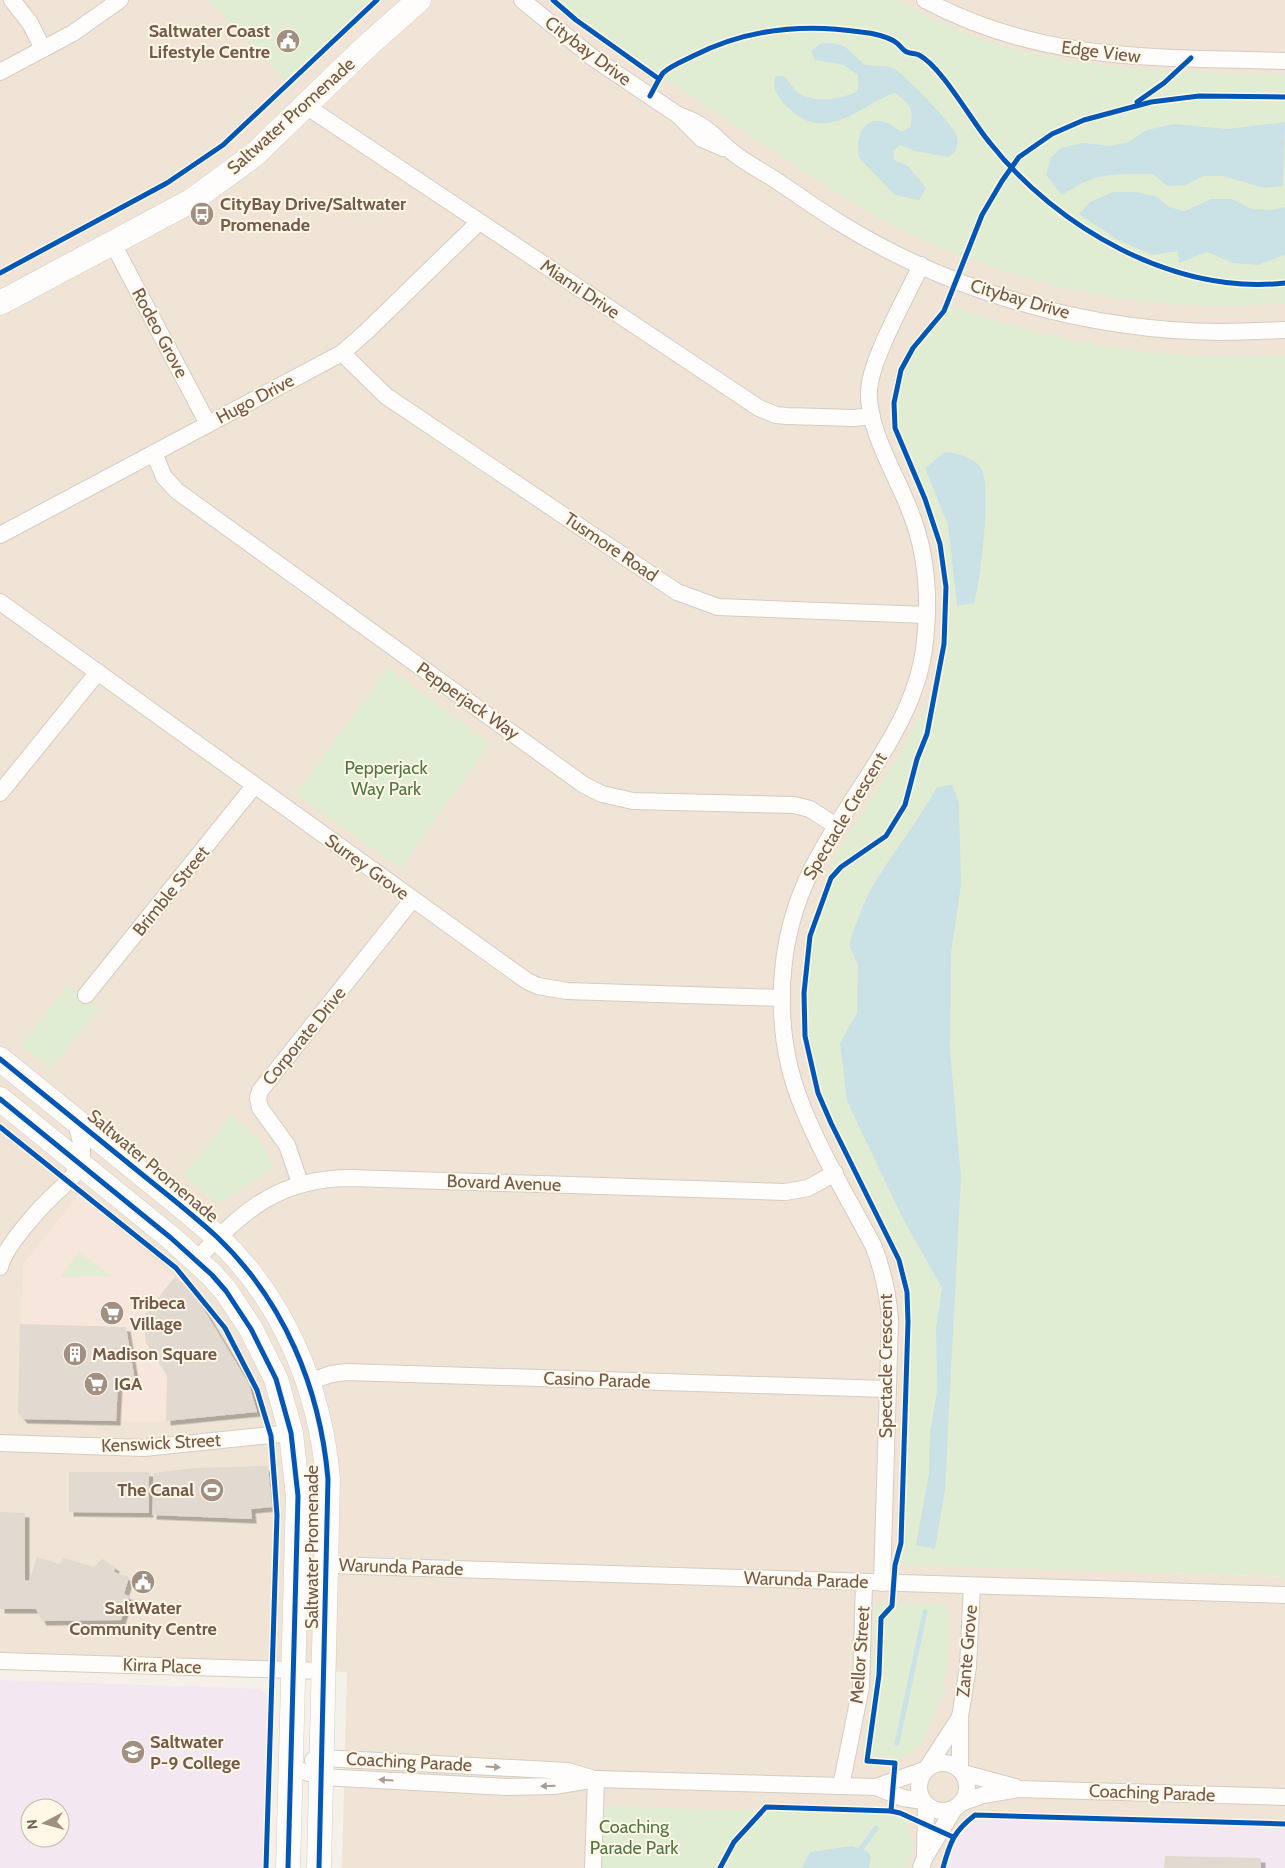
<svg xmlns="http://www.w3.org/2000/svg" width="1285" height="1868" viewBox="0 0 1285 1868" font-family="Cabin,sans-serif">
	<style>
		.residential { fill: #efe4d5 }
		.commercial { fill: #f6e6db }
		.education { fill: #f3e7f1; fill-rule: evenodd }
		.green { fill: #e1edd3 }
		.water { fill: #cae2e6 }
		.lines { fill: none; stroke-linecap: round; stroke-linejoin: round }
		.stream { stroke: #cae2e6; stroke-width: 5 }
		.building { fill: #e2d9d0; filter: url(#shadow) }
		.street-casing { stroke: #d5ccc3; stroke-width: 18 }
		.secondary-casing { stroke: #d7cdc4; stroke-width: 25 }
		.street { stroke: #fefdfc; stroke-width: 16 }
		.secondary { stroke: #fefdfc; stroke-width: 24 }
		.cycleway-casing { stroke: #fff7e8; stroke-width: 8 }
		.cycleway { stroke: #0057b8; stroke-width: 5 }
		.oneway { fill: #ab9b91 }
		.labels { text-anchor: middle; dominant-baseline: central; stroke-width: 4; stroke-linejoin: round; paint-order: stroke }
		.poi-label { font-size: 18px; font-weight: bold; fill: #735a49; stroke: #fff7e8; text-anchor: start }
		.street-label { font-size: 18px; fill: #735a49; stroke: #fff7e8 }
		.park-label { font-size: 18px; fill: #4f7942; stroke: #fff7e8 }
	</style>
	<defs>
		<filter id="shadow"><feDropShadow dx="4.5" dy="4.5" stdDeviation="0" flood-color="#0004"/></filter>
	</defs>
	<rect width="100%" height="100%" fill="#f6f1e8"/>
	<path class="residential" d="M0 0H1285V359L954 1566 1285 1577V1868H342L347 1672 0 1661Z"/>
	<path class="commercial" d="M79 1194 194 1293 202 1306 200 1307 257 1412 146 1422 23 1419 18 1413 23 1264Z"/>
	<g class="education">
		<path d="M0 1680 260 1689 267 1696 262 1868H0ZM30 1808H60V1838H30Z"/>
		<path d="M976 1817 1285 1827V1868H946L954 1843 962 1830Z"/>
	</g>
	<g class="green">
		<path d="M208 0H371L287 82Z"/>
		<path d="M558 0H898C1021 74 1147 70 1285 75V303C1151 316 1011 287 892 225 835 195 783 158 730 122 672 83 612 45 558 0Z"/>
		<path d="M950 305C1057 344 1171 362 1285 355V1577L905 1565 900 1559 904 1548 910 1349V1301L904 1267 889 1231 834 1123 820 1089 810 1049 807 1016 809 954 817 923 832 883 828 875 835 856C865 807 899 759 924 707 927 701 934 699 936 693 942 676 946 656 948 638 952 601 950 560 939 525 924 481 888 435 899 387 908 346 935 338 950 305Z"/>
		<path d="M388 668 491 744 400 869 296 794Z"/>
		<path d="M69 985 99 1009 51 1069 20 1045Z"/>
		<path d="M231 1115 260 1140 273 1163 268 1173 246 1185 226 1201 215 1202 182 1175Z"/>
		<path d="M79 1252 112 1276 60 1277Z"/>
		<path d="M882 1602 942 1604 950 1612 947 1666 943 1691 923 1742 906 1758 868 1757 862 1749 871 1701 874 1609Z"/>
		<path d="M602 1806 896 1815 906 1819 914 1846 906 1868H600Z"/>
	</g>
	<g class="water">
		<path d="M822 43C848 42 847 50 865 65 873 66 888 65 895 69 906 77 952 123 956 134 960 143 957 151 949 157L915 151 900 145 893 150 894 160 908 166 926 188 919 200 895 195 859 158C856 140 860 116 885 122 890 123 897 130 902 132L910 127C915 108 909 104 895 93 860 105 828 143 792 111 787 107 782 103 779 97 775 90 772 84 776 76H784C789 81 794 90 800 94 813 103 848 99 858 90V75L844 65 815 60 811 51Z"/>
		<path d="M1285 122 1283 186 1264 188 1223 176H1203L1185 185 1167 186 1153 174C1114 174 1096 172 1062 195L1046 175 1051 157 1061 148 1083 143 1110 146 1128 142 1147 130 1174 124 1227 129Z"/>
		<path d="M1113 192H1136L1158 197 1169 207 1185 211 1211 199H1232L1252 209 1271 210 1285 207V255L1258 265 1233 263 1207 252 1179 263 1178 251 1152 255 1118 240 1079 214 1090 202Z"/>
		<path d="M945 452C958 453 975 457 982 470 991 489 981 581 974 603L957 606 948 525 925 468Z"/>
		<path d="M952 785 959 802 961 885 951 954 950 1050 961 1178 945 1489 935 1549 916 1545 929 1473 930 1433 937 1391 936 1328 942 1288 901 1215 847 1101 840 1043 857 1013 858 965 849 945C855 925 863 903 874 884 894 851 918 821 937 787Z"/>
		<path d="M852 1846 867 1851 871 1857 869 1868H802L810 1852Z"/>
	</g>
	<g class="lines">
		<g class="stream">
			<path d="M897 1743 925 1612"/>
			<path d="M858 1853 876 1828"/>
		</g>
	</g>
	<g class="building">
		<path d="M175 1277 194 1293 249 1384 257 1412 166 1421 167 1376 146 1343 143 1317Z"/>
		<path d="M20 1324 126 1327 135 1381 118 1383 116 1421 23 1419 18 1413Z"/>
		<path d="M268 1466 272 1507 251 1509 252 1519 152 1515 154 1473 193 1468Z"/>
		<path d="M69 1472H149V1513L69 1512Z"/>
		<path d="M0 1512 25 1513V1580L29 1581 37 1557 60 1564 64 1558 94 1567 102 1559 115 1567 114 1572 129 1577 124 1594 129 1596 121 1620 42 1621 36 1609H0Z"/>
		<path d="M1165 1856 1261 1858V1868H1164Z"/>
	</g>
	<g class="lines">
		<g class="street-casing">
			<g id="street">
				<path d="M12 0 30 23 43 49"/>
				<path d="M522 0 592 57 678 115 702 139 723 148"/>
				<path d="M925 0C1043 63 1156 57 1285 61"/>
				<path d="M0 72 73 33 120 0"/>
				<path d="M306 106 759 408 776 415 787 416 854 418 872 416"/>
				<path d="M678 115C705 124 709 132 730 150 742 161 758 169 771 177 794 192 817 209 840 223 953 293 1089 331 1221 332 1242 332 1264 331 1285 330"/>
				<path d="M112 242 208 424"/>
				<path d="M342 353 386 396 677 592 718 607 927 615"/>
				<path d="M154 453 164 477 177 491 584 785 602 794 633 801 794 805 810 809 836 826"/>
				<path d="M0 535 342 353 367 331 479 222"/>
				<path d="M0 602 527 981 538 986 567 991 782 998"/>
				<path d="M0 793 98 672"/>
				<path d="M86 995 254 786"/>
				<path d="M300 1183 287 1145 260 1108 258 1098 260 1091 412 900"/>
				<path d="M196 1260C244 1210 279 1178 351 1178L785 1192 808 1188 835 1173"/>
				<path d="M0 1267C4 1247 42 1205 58 1191 86 1166 87 1157 75 1121"/>
				<path d="M309 1382 331 1374 346 1372 887 1389"/>
				<path d="M0 1443 144 1448 291 1433"/>
				<path d="M328 1565 1285 1595"/>
				<path d="M882 1583 890 1320C888 1293 883 1270 873 1245 849 1200 822 1155 803 1108 774 1039 775 955 804 886 816 858 832 833 848 807 881 756 919 704 925 641 930 596 927 553 910 511 897 476 867 429 869 391 870 360 907 296 921 265"/>
				<path d="M0 1661 324 1671"/>
				<path d="M313 1760 322 1758 568 1771 591 1778"/>
				<circle cx="943" cy="1787" r="24"/>
				<path d="M290 1767 321 1777 507 1787 554 1786 596 1779 876 1787 924 1770"/>
				<path d="M927 1768 960 1717"/>
				<path d="M960 1770V1717L968 1667 972 1586"/>
				<path d="M963 1773 1015 1787"/>
				<path d="M841 1786 861 1687 864 1582"/>
				<path d="M876 1787 903 1798 923 1801"/>
				<path d="M961 1803 983 1795 1019 1789 1285 1797"/>
				<path d="M925 1855 926 1805"/>
				<path d="M593 1868 596 1779"/>
				<path d="M921 1868 925 1857 954 1809"/>
			</g>
		</g>
		<g class="secondary-casing">
			<g id="secondary">
				<path d="M0 303 191 201 254 155 367 46 419 0"/>
				<path d="M0 1059C44 1095 89 1131 133 1167 161 1190 190 1212 217 1237 284 1301 320 1388 328 1479L319 1868"/>
				<path d="M0 1099 171 1238 212 1275 226 1291 251 1329 276 1379 291 1433 298 1496 288 1868"/>
			</g>
		</g>
		<use href="#street" class="street"/>
		<use href="#secondary" class="secondary"/>
		<g class="cycleway-casing">
			<g id="cycleway">
				<path d="M553 0 576 20 659 79"/>
				<path d="M650 96C654 89 658 80 663 73 670 66 683 61 693 56 746 29 802 23 861 32 871 33 885 36 894 41 898 43 901 48 905 51 909 54 915 53 919 55 942 67 972 122 990 143 1057 228 1174 295 1285 283"/>
				<path d="M1137 102 1164 83 1191 58"/>
				<path d="M0 273 167 183 223 145 377 0"/>
				<path d="M0 1059C44 1095 89 1131 133 1167 161 1190 190 1212 217 1237 284 1301 320 1388 328 1479L319 1868"/>
				<path d="M0 1099 171 1238 212 1275 226 1291 251 1329 276 1379 291 1433 298 1496 288 1868"/>
				<path d="M0 1127 176 1268 225 1328 257 1390 271 1436 277 1515 266 1868"/>
				<path d="M891 1811 900 1813 953 1837"/>
				<path d="M720 1868 734 1842 766 1807 891 1811 895 1763 867 1761 879 1675 881 1618 892 1606 895 1565 901 1543 908 1322 907 1292 899 1260 831 1123 818 1093 805 1036 804 993 810 936 831 878 841 867 886 836 905 805 917 759 927 734 944 644 946 587 940 544 925 499 895 428 894 403 901 370 913 348 944 311 982 215 1002 181 1019 157 1052 134 1084 120 1151 102 1199 96 1285 97"/>
				<path d="M943 1868C950 1842 954 1831 975 1815L1285 1824"/>
			</g>
		</g>
		<use href="#cycleway" class="cycleway"/>
	</g>
	<defs><path id="oneway-solid" d="M-6-.8H1V-3.2L6.5 0L1 3.2V.8H-6Z" transform="scale(1.25)"/></defs>
	<g class="oneway">
		<use href="#oneway-solid" transform="translate(493 1767) rotate(3)"/>
		<use href="#oneway-solid" transform="translate(386 1780) rotate(-177)"/>
		<use href="#oneway-solid" transform="translate(548 1786) rotate(178)"/>
	</g>
	<defs>
		<g id="civic-disc" transform="scale(1.25)"><circle r="9.5" fill="#a18f81" stroke="#fff7e8"/><path d="M-.6-6.5H3V-4.5H.6V-3L4-1V1h2V6H-6V1h2V-1L-.6-3ZM-1.2 2.5V6h2.4V2.5Z" fill="#fff"/></g>
		<g id="bus-disc" transform="scale(1.25)"><circle r="9.5" fill="#a18f81" stroke="#fff7e8"/><path d="M-5-6H5V4H4V6H2V4H-2V6H-4V4H-5ZM-3.5-4V0h7V-4ZM-3.5 1.2v1.5H-2V1.2ZM2 1.2v1.5H3.5V1.2Z" fill="#fff"/></g>
		<g id="supermarket-disc" transform="scale(1.25)"><circle r="9.5" fill="#a18f81" stroke="#fff7e8"/><path d="M-6-5.5h2.5l.6 2H6L4.5 2H-2.5L-4.4-4H-6ZM-1.5 3.2a1.3 1.3 0 1 0 .1 0ZM3 3.2a1.3 1.3 0 1 0 .1 0Z" fill="#fff"/></g>
		<g id="building-disc" transform="scale(1.25)"><circle r="9.5" fill="#a18f81" stroke="#fff7e8"/><path d="M-4-6H4V6H1V3H-1V6H-4ZM-2.5-4.3h1.7v1.8h-1.7ZM.8-4.3h1.7v1.8H.8ZM-2.5-1h1.7V.8h-1.7ZM.8-1h1.7V.8H.8Z" fill="#fff"/></g>
		<g id="stadium-disc" transform="scale(1.25)"><circle r="9.5" fill="#a18f81" stroke="#fff7e8"/><path d="M0-5a6.5 5 0 1 0 0 10a6.5 5 0 1 0 0-10ZM-3.5-1.8h7v3.6h-7Z" fill="#fff"/></g>
		<g id="school-disc" transform="scale(1.25)"><circle r="9.5" fill="#a18f81" stroke="#fff7e8"/><path d="M0-5L7-2L0 1L-7-2ZM-4 1L0 2.5L4 1V4Q0 6-4 4Z" fill="#fff"/></g>
	</defs>
	<g fill-rule="evenodd">
		<use href="#civic-disc" x="288" y="41"/>
		<use href="#bus-disc" x="202" y="214"/>
		<use href="#supermarket-disc" x="112" y="1313"/>
		<use href="#building-disc" x="75" y="1354"/>
		<use href="#supermarket-disc" x="96" y="1384"/>
		<use href="#stadium-disc" x="212" y="1490"/>
		<use href="#civic-disc" x="143" y="1582"/>
		<use href="#school-disc" x="133" y="1752"/>
	</g>
	<g class="labels">
		<g class="poi-label">
			<text x="270" y="31" text-anchor="end">Saltwater Coast<tspan x="270" dy="21">Lifestyle Centre</tspan></text>
			<text x="220" y="204">CityBay Drive/Saltwater<tspan x="220" dy="21">Promenade</tspan></text>
			<text x="130" y="1303">Tribeca<tspan x="130" dy="21">Village</tspan></text>
			<text x="92" y="1354">Madison Square</text>
			<text x="114" y="1384">IGA</text>
			<text x="194" y="1490" text-anchor="end">The Canal</text>
			<text x="143" y="1608" text-anchor="middle">SaltWater<tspan x="143" dy="21">Community Centre</tspan></text>
			<text x="150" y="1742">Saltwater<tspan x="150" dy="21">P-9 College</tspan></text>
		</g>
		<g class="street-label">
			<text transform="translate(588 51) rotate(37)">Citybay Drive</text>
			<text transform="translate(1101 52) rotate(7)">Edge View</text>
			<text transform="translate(291 116) rotate(-42)">Saltwater Promenade</text>
			<text transform="translate(580 289) rotate(34)">Miami Drive</text>
			<text transform="translate(1020 299) rotate(16)">Citybay Drive</text>
			<text transform="translate(160 333) rotate(62)">Rodeo Grove</text>
			<text transform="translate(255 399) rotate(-28)">Hugo Drive</text>
			<text transform="translate(611 547) rotate(34)">Tusmore Road</text>
			<text transform="translate(468 701) rotate(35)">Pepperjack Way</text>
			<text transform="translate(845 816) rotate(-59)">Spectacle Crescent</text>
			<text transform="translate(367 867) rotate(36)">Surrey Grove</text>
			<text transform="translate(171 891) rotate(-51)">Brimble Street</text>
			<text transform="translate(304 1036) rotate(-51)">Corporate Drive</text>
			<text transform="translate(153 1166) rotate(40)">Saltwater Promenade</text>
			<text transform="translate(504 1183) rotate(2)">Bovard Avenue</text>
			<text transform="translate(886 1366) rotate(-90)">Spectacle Crescent</text>
			<text transform="translate(597 1380) rotate(2)">Casino Parade</text>
			<text transform="translate(161 1443) rotate(-3)">Kenswick Street</text>
			<text transform="translate(312 1547) rotate(-90)">Saltwater Promenade</text>
			<text transform="translate(401 1567) rotate(2)">Warunda Parade</text>
			<text transform="translate(806 1580) rotate(2)">Warunda Parade</text>
			<text transform="translate(967 1651) rotate(-85)">Zante Grove</text>
			<text transform="translate(860 1655) rotate(-86)">Mellor Street</text>
			<text transform="translate(162 1666) rotate(2)">Kirra Place</text>
			<text transform="translate(409 1762) rotate(3)">Coaching Parade</text>
			<text transform="translate(1152 1793) rotate(2)">Coaching Parade</text>
		</g>
		<g class="park-label">
			<text x="386" y="768">Pepperjack<tspan x="386" dy="21">Way Park</tspan></text>
			<text x="634" y="1827">Coaching<tspan x="634" dy="21">Parade Park</tspan></text>
		</g>
	</g>
	<g transform="translate(45 1823) rotate(264)"><circle r="24" fill="#fff7e8" stroke="#c7b8a8"/>
	<path d="M0-4L9 19L0 12L-9 19Z" fill="#a18f81"/>
	<text y="-8" font-size="14" font-weight="bold" text-anchor="middle" fill="#735a49">N</text>
	</g>
</svg>
